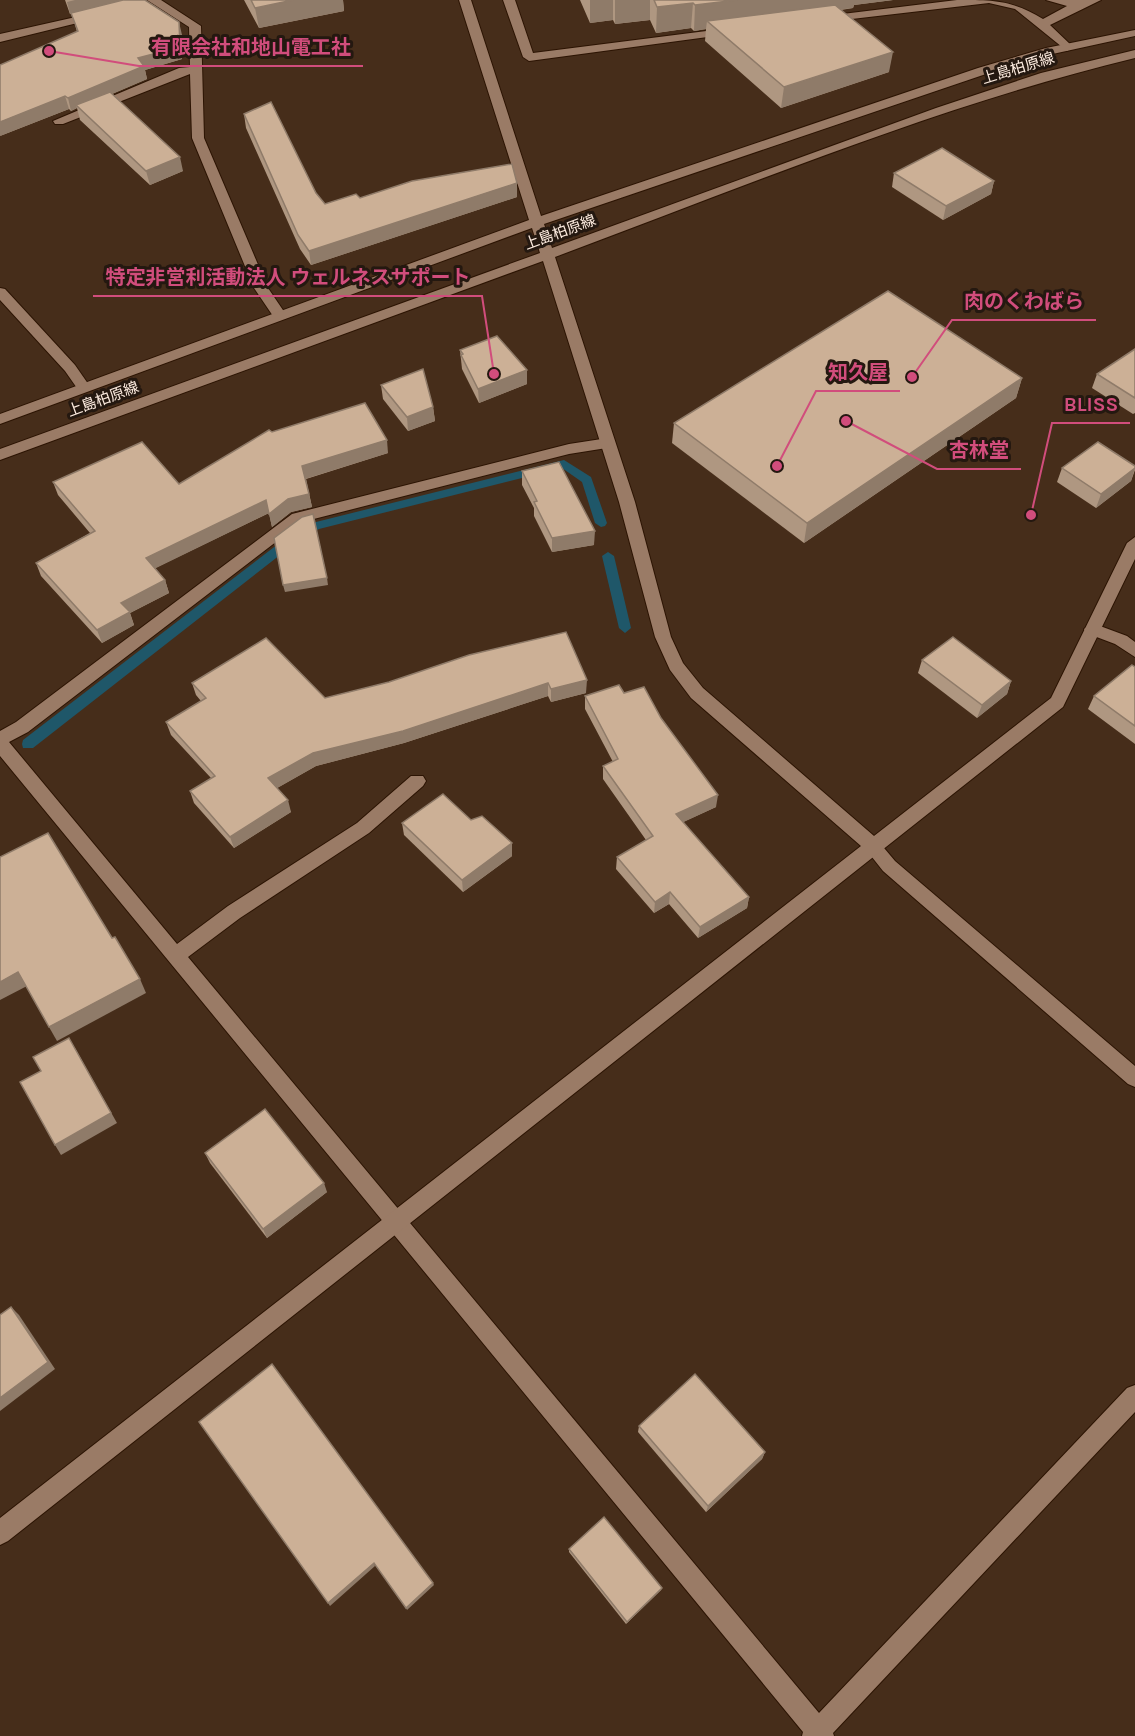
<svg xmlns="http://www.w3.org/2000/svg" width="1135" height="1736" viewBox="0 0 1135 1736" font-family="Karla,'Noto Sans JP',sans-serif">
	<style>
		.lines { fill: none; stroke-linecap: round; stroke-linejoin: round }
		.stream { fill: #1f5769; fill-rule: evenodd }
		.lane-casing { stroke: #2c1403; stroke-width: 2 }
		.street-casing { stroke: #2c1403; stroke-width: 2 }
		.secondary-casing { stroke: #2c1403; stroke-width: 2 }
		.lane { fill: #9a7b66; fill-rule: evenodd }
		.street { fill: #9a7b66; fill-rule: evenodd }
		.secondary { fill: #9a7b66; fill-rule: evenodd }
		.wall { fill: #af9781 }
		.shaded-wall { fill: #8f7b69 }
		.building { fill: #ccb096; stroke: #8f7b69; stroke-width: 1.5 }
		.labels { text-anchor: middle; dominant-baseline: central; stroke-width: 6; stroke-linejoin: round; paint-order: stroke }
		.far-street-label { font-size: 15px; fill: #fdece0; stroke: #241810 }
		.leader { fill: none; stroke: #d14d7c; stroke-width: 2 }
		.callout-dot { fill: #d14d7c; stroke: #241810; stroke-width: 2 }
		.callout-label { font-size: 20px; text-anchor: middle; font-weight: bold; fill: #d14d7c; stroke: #241810; stroke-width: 6; stroke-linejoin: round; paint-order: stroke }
	</style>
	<rect width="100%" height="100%" fill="#462d1a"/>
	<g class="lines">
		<g class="stream">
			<path d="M564 460 591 477 607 523 605 526 601 527 595 523 582 482 562 468 319 529 303 537 33 748H23L22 744 23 740 295 531 316 522Z"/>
			<path d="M608 552 614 556 631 628 625 633 619 628 602 556Z"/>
		</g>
		<g class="lane-casing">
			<g id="lane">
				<path d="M503 0H515L533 53 730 28 736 31 730 34 529 61 523 57Z"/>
				<path d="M957 0C995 0 1011 0 1043 19L1067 6 1046 0H1101L1050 25 1073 47 1067 51 1015 9 989 3 826 22 820 19 826 16Z"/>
			</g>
		</g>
		<g class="street-casing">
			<g id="street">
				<path d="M147 0H161L201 26 204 138 268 288 287 316 285 319H275L254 288 192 138 190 74 63 124H55L53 121 179 68 190 67 189 27Z"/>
				<path d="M98 12 104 15 102 17 0 42V34Z"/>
				<path d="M0 288 5 289 75 365 91 388 89 391H79L65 371 0 300Z"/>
				<path d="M608 438 615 443 613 447 569 454 302 522 28 732 9 742 177 944 228 906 357 823 411 776H423L426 781 423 786 369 833 240 918 188 957 819 1713 1127 1388 1135 1385V1412L833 1733 834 1736H802L803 1732 0 756V731L16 722 292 514 569 444Z"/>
				<path d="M1092 623 1127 636 1135 642V657L1115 644 1086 633 1084 629Z"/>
				<path d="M873 840 879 842 895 861 1135 1066V1087L1128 1084 883 871 864 847 867 842Z"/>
			</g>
		</g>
		<g class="secondary-casing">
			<path id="secondary" d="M459 0H471L541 216 978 68 1046 48 1135 30V36L1048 55 986 74 544 224 552 248 936 108 1041 73 1135 50V58C937 106 746 186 555 257L635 502 671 637 683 663 703 688 874 836 1051 698 1127 543 1135 537V559L1063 707 8 1541 0 1545V1518L861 846 691 698 670 670 655 637 619 502 543 261 0 460V449L540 253 532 228 0 424V414L529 220Z"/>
		</g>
		<use href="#lane" class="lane"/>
		<use href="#street" class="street"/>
		<use href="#secondary" class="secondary"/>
	</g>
	<g class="wall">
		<path d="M65 0H145L182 35V59L145 70 147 79 112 94 183 171 150 185 80 120 77 108 71 111 69 109 0 136 77 32 72 14H70Z"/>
		<path d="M244 0H343L344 11 259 28Z"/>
		<path d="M580 0H893L854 5 853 8 841 10 889 72 781 108 705 41 706 29 694 31 691 28 656 33 650 20 615 24 613 20 590 23Z"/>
		<path d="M244 114 325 204 360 198 517 197 311 265 300 249 246 128Z"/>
		<path d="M894 173 994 181 991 194 943 220 892 187Z"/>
		<path d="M1135 349V413L1133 414 1092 388 1097 374Z"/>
		<path d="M460 350 527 384 479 403 462 369Z"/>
		<path d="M1022 378 1016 398 804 543 672 443 674 423Z"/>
		<path d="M381 385 433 407 435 421 408 431 383 399Z"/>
		<path d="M272 432 388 453 306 479 312 507 291 512 272 527 269 513 155 568 165 580 169 593 130 613 134 625 102 643 41 576 36 563 90 533 58 495 53 482 179 484Z"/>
		<path d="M1135 466V470L1131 481 1096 508 1057 482 1062 468Z"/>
		<path d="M522 471 594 545 552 552 534 516V508L522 485Z"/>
		<path d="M469 655 586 693 551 702 548 696 404 743 316 766 277 788 291 812 234 848 194 803 190 791 211 778 171 735 166 722 201 701 196 695 192 683 325 698 389 682Z"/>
		<path d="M922 660 1011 681 1007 694 977 718 918 673Z"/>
		<path d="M1135 667V744L1088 709 1094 696Z"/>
		<path d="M624 693 661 718 716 807 683 822 749 897 747 908 698 938 669 904 654 913 616 869 617 857 646 840 603 779V766L613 762 585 709V696Z"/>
		<path d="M471 820 512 843V856L463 892 404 835 402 823Z"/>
		<path d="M205 1153 327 1192 267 1238 210 1163Z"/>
		<path d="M639 1426 765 1452 762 1459 706 1512 638 1432Z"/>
		<path d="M569 1549 662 1588 661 1590 626 1624 569 1552Z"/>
	</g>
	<g class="shaded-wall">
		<path d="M75 0H129L70 14 67 2Z"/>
		<path d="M293 0H343L344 11 259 28 255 8Z"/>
		<path d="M590 0H613V20L590 23Z"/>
		<path d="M615 0H650V20L615 24Z"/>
		<path d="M737 0H893L854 5 853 8 820 12 707 21 706 29 694 31 695 5Z"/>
		<path d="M693 3 691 28 656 33 657 7Z"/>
		<path d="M179 22 182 35V59L145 70 147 79 79 108 76 105 77 108 71 111 68 98 138 58Z"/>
		<path d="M893 52 889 72 781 108 784 87Z"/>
		<path d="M65 96 69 109 0 136V122Z"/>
		<path d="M180 157 183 171 150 185 146 171Z"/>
		<path d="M994 181 991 194 943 220 946 206Z"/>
		<path d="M517 183V197L311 265 309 251Z"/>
		<path d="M527 370V384L479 403 478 389Z"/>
		<path d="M1022 378 1016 398 804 543 807 523Z"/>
		<path d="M433 407 435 421 408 431 407 417Z"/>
		<path d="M387 440 388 453 305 479 302 466Z"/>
		<path d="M1135 468 1131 481 1096 508 1101 494Z"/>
		<path d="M309 494 312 507 291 512 272 527 269 514 288 499Z"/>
		<path d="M266 500 269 513 150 571 146 558Z"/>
		<path d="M595 531 594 545 552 552V538Z"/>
		<path d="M327 578 328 585 285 592 283 585Z"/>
		<path d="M165 580 169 593 130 613 134 625 102 643 97 630 121 603Z"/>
		<path d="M587 680 586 693 551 702V689Z"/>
		<path d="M1011 681 1007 694 977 718 982 705Z"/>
		<path d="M548 683V696L404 743 316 766 272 791 268 778 313 753Z"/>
		<path d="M718 795 716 807 675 826 676 814Z"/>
		<path d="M288 800 291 812 234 848 230 837Z"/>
		<path d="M512 843V856L463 892 462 880Z"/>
		<path d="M670 892 669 904 654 913 655 902Z"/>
		<path d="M749 897 747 908 698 938 700 927Z"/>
		<path d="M18 972 27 986 0 1000V982Z"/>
		<path d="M140 979 146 993 57 1041 49 1027Z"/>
		<path d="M75 1048 117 1123 61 1155 55 1145Z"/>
		<path d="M324 1183 327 1192 267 1238 263 1229Z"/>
		<path d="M11 1307 19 1315 55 1369 0 1411V1398Z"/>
		<path d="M765 1452 762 1459 706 1512 708 1506Z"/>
		<path d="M374 1563 375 1566 330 1606 328 1603Z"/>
		<path d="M433 1583 434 1585 407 1610 406 1608Z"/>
		<path d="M662 1588 661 1590 626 1624 627 1622Z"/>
	</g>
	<g class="building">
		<path d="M123 0H145L179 22 180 47 138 58 144 66 68 98 65 96 0 122V65L78 31 71 13Z"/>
		<path d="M251 0H293L255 8Z"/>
		<path d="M654 0H737L695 5 693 3 657 7Z"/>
		<path d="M835 5 893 52 784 87 707 21Z"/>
		<path d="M110 92 180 157 146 171 76 105Z"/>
		<path d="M271 102 316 193 325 204 356 194 360 198 412 181 512 164 517 183 309 251 298 235 244 114Z"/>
		<path d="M942 148 994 181 946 206 894 173Z"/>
		<path d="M888 291 1022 378 807 523 674 423Z"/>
		<path d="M497 336 527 370 478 389 461 355 463 354 460 350Z"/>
		<path d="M1135 349V398L1097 374Z"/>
		<path d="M423 369 433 407 407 417 381 385Z"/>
		<path d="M365 403 387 440 302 466 309 494 288 499 269 514 266 500 146 558 165 580 121 603 130 612 97 630 36 563 95 531 53 482 142 442 179 484 269 430 272 432Z"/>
		<path d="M1098 442 1135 466V468L1101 494 1062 468Z"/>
		<path d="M559 462 595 531 552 538 534 502 537 501 522 471Z"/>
		<path d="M313 514 327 578 283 585 274 538 302 517Z"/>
		<path d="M566 632 587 680 551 689 548 683 403 731 313 753 268 778 288 800 230 837 190 791 215 776 166 722 206 698 192 683 266 638 325 698 389 682 469 655Z"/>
		<path d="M953 637 1011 681 982 705 922 660Z"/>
		<path d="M1132 665 1135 667V726L1094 696Z"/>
		<path d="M619 685 624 693 644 687 661 718 718 795 676 814 749 897 700 927 670 892 655 902 617 857 653 836 603 766 618 759 585 696Z"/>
		<path d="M443 794 471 820 482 816 512 843 462 880 402 823Z"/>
		<path d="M48 833 112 938 115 937 140 979 49 1027 18 972 0 982V857Z"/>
		<path d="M69 1038 111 1113 55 1145 20 1082 41 1071 33 1057Z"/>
		<path d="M265 1109 324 1183 263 1229 205 1153Z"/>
		<path d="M11 1307 48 1362 0 1398V1315Z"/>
		<path d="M272 1364 433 1583 406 1608 374 1563 328 1603 199 1422Z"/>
		<path d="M695 1374 765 1452 708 1506 639 1426Z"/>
		<path d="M604 1517 662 1588 627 1622 569 1549Z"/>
	</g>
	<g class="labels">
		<g class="far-street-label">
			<text transform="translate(1018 68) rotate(-17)">上島柏原線</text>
			<text transform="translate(560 232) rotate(-20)">上島柏原線</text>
			<text transform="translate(103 399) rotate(-20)">上島柏原線</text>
		</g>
	</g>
	<path class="leader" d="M49 51L139 66H363M494 374L482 296H93M912 377L952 320H1096M777 466L816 391H900M1031 515L1052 423H1130M846 421L937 469H1021"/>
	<g class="callout-dot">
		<circle cx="49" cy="51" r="6"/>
		<circle cx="494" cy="374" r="6"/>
		<circle cx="912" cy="377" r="6"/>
		<circle cx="777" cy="466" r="6"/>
		<circle cx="1031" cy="515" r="6"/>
		<circle cx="846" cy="421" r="6"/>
	</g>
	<g class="callout-label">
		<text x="251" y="54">有限会社和地山電工社</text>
		<text x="288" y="284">特定非営利活動法人 ウェルネスサポート</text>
		<text x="1024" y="308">肉のくわばら</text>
		<text x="858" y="379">知久屋</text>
		<text x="1091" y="411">BLISS</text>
		<text x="979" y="457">杏林堂</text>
	</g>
</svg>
